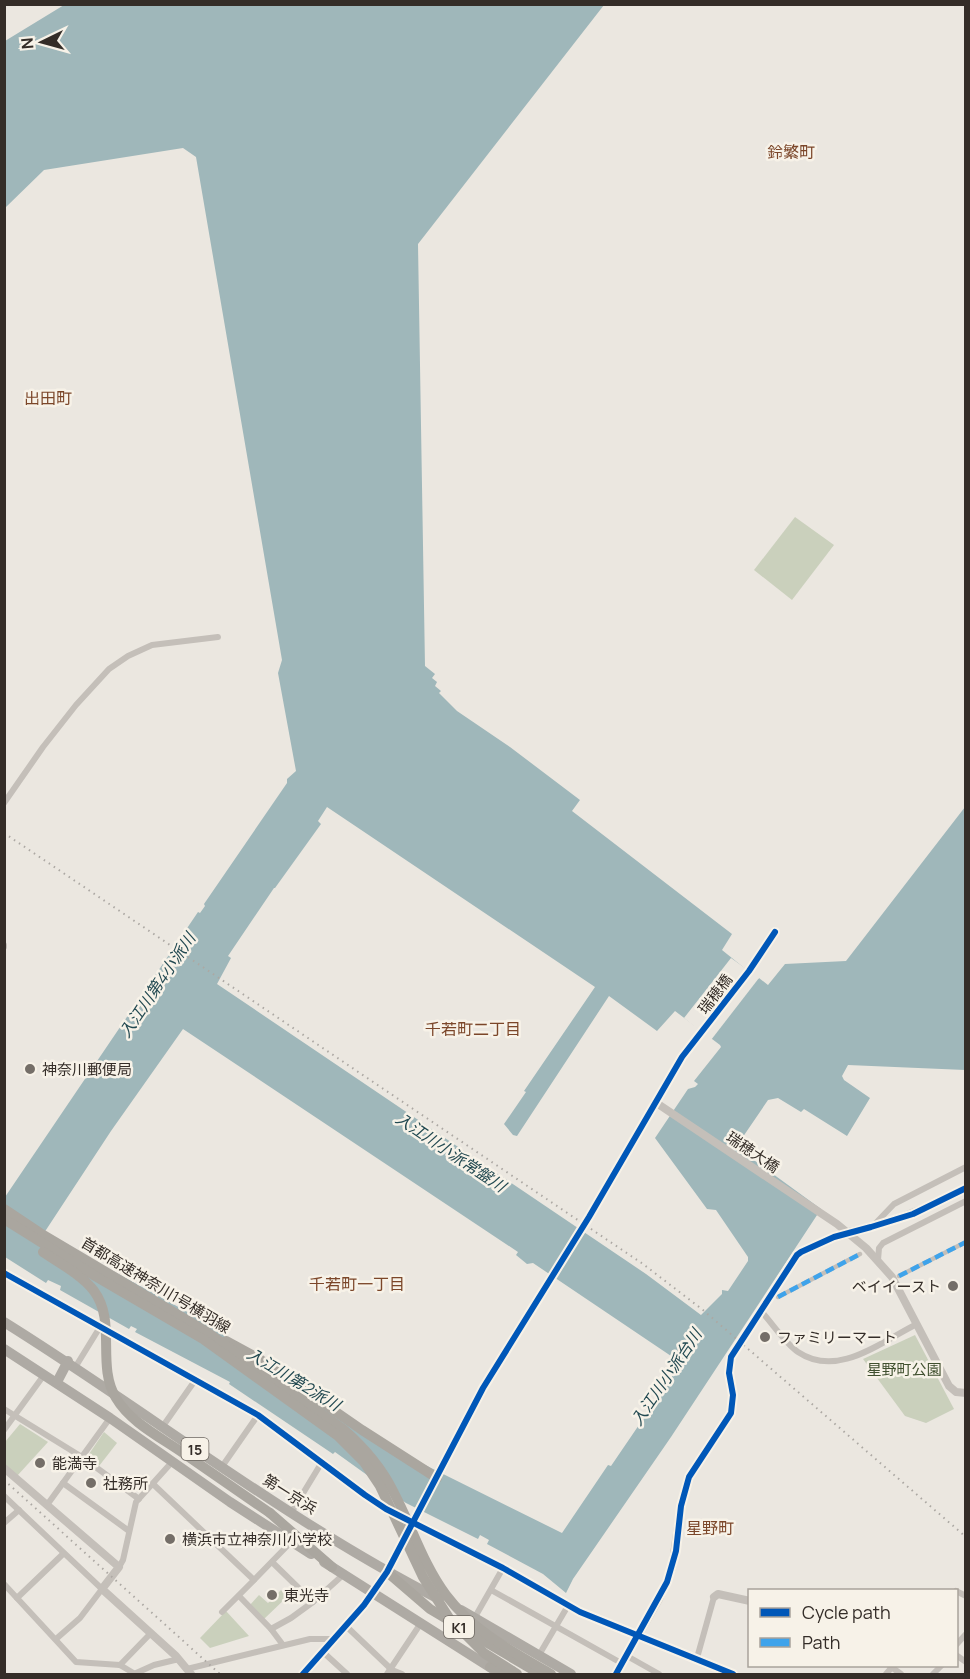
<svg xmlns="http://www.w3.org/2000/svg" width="970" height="1679" viewBox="0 0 970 1679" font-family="Manrope,'Noto Sans JP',sans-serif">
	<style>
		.green { fill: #cad0bc }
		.water { fill: #9fb7ba; fill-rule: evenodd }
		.pier { fill: #ebe7e0 }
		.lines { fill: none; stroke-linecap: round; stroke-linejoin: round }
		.pedestrian { stroke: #c4bfb9; stroke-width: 4.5 }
		.minor { stroke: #c4bfb9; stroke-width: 6 }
		.tertiary { stroke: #c4bfb9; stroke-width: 8 }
		.trunk { stroke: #aeaaa4; stroke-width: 10 }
		.motorway { stroke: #aaa69f; stroke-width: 10 }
		.rail { stroke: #aca8a3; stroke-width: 2; stroke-dasharray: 1.5 4.5; stroke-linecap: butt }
		.motorway-bridge { stroke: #aaa69f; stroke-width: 10 }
		.quiet { stroke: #3ea3eb; stroke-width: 4.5; stroke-dasharray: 9 4.5; stroke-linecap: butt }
		.cycleway-casing { stroke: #f7f2e8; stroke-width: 10 }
		.cycleway { stroke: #0057b8; stroke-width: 6 }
		.poi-dot { fill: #746e68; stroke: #f7f2e8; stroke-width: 2 }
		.labels { text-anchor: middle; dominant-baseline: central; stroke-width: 5; stroke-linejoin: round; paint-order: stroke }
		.shield { fill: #f7f2e8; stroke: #6e6862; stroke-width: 1.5 }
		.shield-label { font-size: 14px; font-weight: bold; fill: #342d28 }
		.street-label { font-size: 15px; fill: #342d28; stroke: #f7f2e8 }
		.poi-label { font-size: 15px; fill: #342d28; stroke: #f7f2e8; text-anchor: start }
		.park-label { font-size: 15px; fill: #40502f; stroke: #f7f2e8 }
		.neighbourhood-label { font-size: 16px; fill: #7b4629; stroke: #f7f2e8 }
		.water-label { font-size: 16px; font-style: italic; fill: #224951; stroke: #f7f2e8 }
	</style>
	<rect width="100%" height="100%" fill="#ebe7e0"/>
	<g class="green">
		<path d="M795 517 834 545 792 600 754 570Z"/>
		<path d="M915 1335 954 1409 926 1423 905 1416 863 1359Z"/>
		<path d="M20 1424 48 1442 17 1476 5 1465V1442Z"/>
		<path d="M104 1432 117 1443 99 1466 87 1457Z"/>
		<path d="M281 1590 287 1597 264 1619 250 1605 259 1595 268 1603Z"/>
		<path d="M226 1611 249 1636 210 1648 200 1638Z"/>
	</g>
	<path class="water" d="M64 5H604L418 244 425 666 435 674 432 678 437 682 435 686 441 691 439 693 457 711 510 747 580 800 572 811 732 934 722 950 758 979 759 978 768 985 785 964 846 961 965 807V1070L848 1065 842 1076 844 1080 870 1098 847 1136 804 1109 801 1112 778 1098 768 1100 736 1147 821 1209 671 1437 573 1579 566 1593 543 1574 487 1544 489 1540 480 1535 478 1539 406 1503 335 1452 333 1454 229 1384 230 1382 135 1332 137 1329 131 1326 129 1329 60 1290 61 1286 48 1280 46 1283 5 1257V1197L198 912 200 913 205 906 204 904 287 783V779L296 771 278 673 282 660 196 157 183 148 44 170 5 208V41ZM327 807 595 987 524 1091 526 1092 504 1124 513 1135 517 1136 609 996 657 1031 675 1011 720 1045 721 1047 694 1081 698 1084 695 1087 688 1089 655 1138 707 1209 716 1210 748 1257V1261L728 1291 722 1290V1294L701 1315 646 1274 217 984 231 958 228 956 274 888H275L321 824 318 821ZM183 1029 518 1252 516 1255 527 1264 533 1263 674 1358 673 1366 670 1372 673 1375 611 1466 608 1465 562 1533 421 1463 253 1355 211 1325 44 1233 111 1131Z"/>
	<path class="pier" d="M731 958 759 978 711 1040 684 1018Z"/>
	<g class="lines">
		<g class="pedestrian">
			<path d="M899 1276 966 1242"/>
			<path d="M778 1297 860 1254"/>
		</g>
		<g class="minor">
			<path d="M4 803 43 747 76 705 109 669 128 656 152 645 218 637"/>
			<path d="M4 945V947"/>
			<path d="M872 1227 894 1204 966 1167"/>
			<path d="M849 1232 827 1239 797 1255 761 1311C773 1324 784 1342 798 1352 838 1379 882 1341 917 1324"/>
			<path d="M878 1260 879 1248 883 1243 966 1201"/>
			<path d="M4 1273 258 1415 365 1495 389 1510"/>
			<path d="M76 1366 100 1327"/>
			<path d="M4 1409 82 1457 139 1499"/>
			<path d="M163 1426 196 1379"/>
			<path d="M4 1430 44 1375"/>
			<path d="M221 1468 258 1415"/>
			<path d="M63 1483 129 1531"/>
			<path d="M153 1484 254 1580 222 1612"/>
			<path d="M4 1496 102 1589 80 1618 56 1639"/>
			<path d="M47 1505 110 1418"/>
			<path d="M291 1513 322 1462"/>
			<path d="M411 1522 503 1568 580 1612 733 1674"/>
			<path d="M4 1523 19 1510"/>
			<path d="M272 1562 313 1602"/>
			<path d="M119 1567 123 1560 136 1502 172 1462"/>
			<path d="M254 1580 292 1541"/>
			<path d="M4 1584 76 1662 120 1665 135 1674"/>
			<path d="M491 1590 623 1664"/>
			<path d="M956 1591 966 1596"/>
			<path d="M239 1596 271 1629 283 1645"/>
			<path d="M17 1598 63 1554"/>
			<path d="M475 1617 503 1568"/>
			<path d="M346 1626 392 1670 402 1674"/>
			<path d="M271 1629 291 1618 313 1602 343 1575"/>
			<path d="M956 1645 966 1634"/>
			<path d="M323 1652 347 1674"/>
			<path d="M539 1655 569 1604"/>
			<path d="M956 1655 966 1662"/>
			<path d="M627 1656 659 1674"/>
			<path d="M697 1658 714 1597"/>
			<path d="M120 1665 151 1633"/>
			<path d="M890 1666 901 1674"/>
			<path d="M187 1669 310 1639H334"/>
			<path d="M134 1674 154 1665 179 1659"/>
			<path d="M387 1674 421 1623"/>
			<path d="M616 1674 638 1636"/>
			<path d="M886 1674 893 1666"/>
			<path d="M933 1674 941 1666"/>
		</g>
		<g class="tertiary">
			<path d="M655 1102 837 1224 866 1248 892 1277 949 1386 956 1392 966 1393"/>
			<path d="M849 1232C890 1224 928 1208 966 1188"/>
			<path d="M4 1468 119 1567 102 1589 176 1656 191 1674"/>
			<path d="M714 1597 718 1594 750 1601"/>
			<path d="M638 1636 659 1599 672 1568 681 1506 689 1477 731 1413 733 1395 729 1373 731 1357 761 1311"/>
			<path d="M303 1674 364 1605 387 1572 483 1388 589 1217 682 1057 749 971 775 932"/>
		</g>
		<g class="trunk">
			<path d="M4 1322C150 1413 285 1520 439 1599"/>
			<path d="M4 1349 110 1418 230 1502 311 1554"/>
			<path d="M57 1382 68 1361"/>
			<path d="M324 1562 496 1671"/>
			<path d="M461 1610 571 1674"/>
		</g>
		<g class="motorway">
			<path d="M226 1341 261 1360 362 1430 437 1478"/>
			<path d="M270 1513 332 1567"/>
			<path d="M387 1572 430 1609 540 1674"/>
			<path d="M490 1667 512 1671"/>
		</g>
		<g class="rail">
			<path d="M4 833 643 1264 703 1310 966 1537"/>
			<path d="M4 1480 220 1674"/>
		</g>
		<g class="motorway-bridge">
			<path d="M4 1209 40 1233 207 1332 343 1429C365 1448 382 1468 394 1493 412 1527 423 1564 446 1595 473 1631 513 1652 551 1674"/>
			<path d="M4 1219 95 1276 203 1339 338 1436 364 1462 380 1486 423 1577 449 1618 484 1653 517 1674"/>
			<path d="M43 1252C58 1262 83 1276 94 1291 117 1322 96 1365 116 1398 130 1422 160 1437 183 1453 212 1473 241 1493 270 1513"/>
		</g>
		<g class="quiet">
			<path d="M899 1276 966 1242"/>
			<path d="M778 1297 860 1254"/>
		</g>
		<g class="cycleway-casing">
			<g id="cycleway">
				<path d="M4 1273 258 1415 365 1495 386 1509 503 1568 580 1612 733 1674"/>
				<path d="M303 1674 364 1605 387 1572 483 1388 589 1217 682 1057 749 971 775 932"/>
				<path d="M616 1674 667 1582 676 1551 681 1506 689 1477 731 1413 733 1395 729 1373 731 1357 797 1255 801 1252 834 1237 871 1227 913 1214 966 1188"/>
			</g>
		</g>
		<use href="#cycleway" class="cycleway"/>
	</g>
	<g class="poi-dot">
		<circle cx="30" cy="1069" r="6"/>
		<circle cx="953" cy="1286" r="6"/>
		<circle cx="765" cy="1337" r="6"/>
		<circle cx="40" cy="1463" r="6"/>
		<circle cx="91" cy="1483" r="6"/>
		<circle cx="170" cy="1539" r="6"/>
		<circle cx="272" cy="1595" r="6"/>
	</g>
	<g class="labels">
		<g class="shield">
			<rect x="181.5" y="1438" width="27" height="22" rx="4.5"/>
			<rect x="444" y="1616" width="30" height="22" rx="4.5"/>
		</g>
		<g class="shield-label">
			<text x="195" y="1449">15</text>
			<text x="459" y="1627">K1</text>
		</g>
		<g class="street-label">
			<text transform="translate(715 994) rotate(-53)">瑞穂橋</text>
			<text transform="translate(753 1152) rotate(34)">瑞穂大橋</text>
			<text transform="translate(156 1285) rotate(31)">首都高速神奈川1号横羽線</text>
			<text transform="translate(290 1494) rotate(32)">第一京浜</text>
		</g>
		<g class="poi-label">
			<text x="42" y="1069">神奈川郵便局</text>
			<text x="941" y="1286" text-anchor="end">ベイイースト</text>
			<text x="777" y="1337">ファミリーマート</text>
			<text x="52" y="1463">能満寺</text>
			<text x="103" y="1483">社務所</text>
			<text x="182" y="1539">横浜市立神奈川小学校</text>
			<text x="284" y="1595">東光寺</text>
		</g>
		<g class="park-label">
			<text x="904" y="1369">星野町公園</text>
		</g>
		<g class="neighbourhood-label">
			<text x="791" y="152">鈴繁町</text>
			<text x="48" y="398">出田町</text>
			<text x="473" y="1029">千若町二丁目</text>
			<text x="357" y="1284">千若町一丁目</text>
			<text x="710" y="1528">星野町</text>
		</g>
		<g class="water-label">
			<text transform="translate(157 985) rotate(-56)">入江川第4小派川</text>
			<text transform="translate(451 1152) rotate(34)">入江川小派常盤川</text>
			<text transform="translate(666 1377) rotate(-56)">入江川小派台川</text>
			<text transform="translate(294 1379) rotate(31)">入江川第2派川</text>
		</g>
	</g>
	<rect width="970" height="1679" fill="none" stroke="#342d28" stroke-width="12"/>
	<rect x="748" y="1589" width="210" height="78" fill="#f7f2e8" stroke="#a9a39b" stroke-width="1.5"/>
	<rect x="760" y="1608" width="30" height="9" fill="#0057b8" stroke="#a9a39b" stroke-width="1.5"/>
	<text x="802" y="1619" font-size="18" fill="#342d28">Cycle path</text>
	<rect x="760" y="1638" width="30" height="9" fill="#3ea3eb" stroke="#a9a39b" stroke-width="1.5"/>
	<text x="802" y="1649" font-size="18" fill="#342d28">Path</text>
	<g transform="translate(42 42) rotate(265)" stroke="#f7f2e8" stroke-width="4.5" paint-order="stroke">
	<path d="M0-4.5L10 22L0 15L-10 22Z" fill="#342d28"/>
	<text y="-9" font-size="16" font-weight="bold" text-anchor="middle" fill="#342d28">N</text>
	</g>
</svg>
